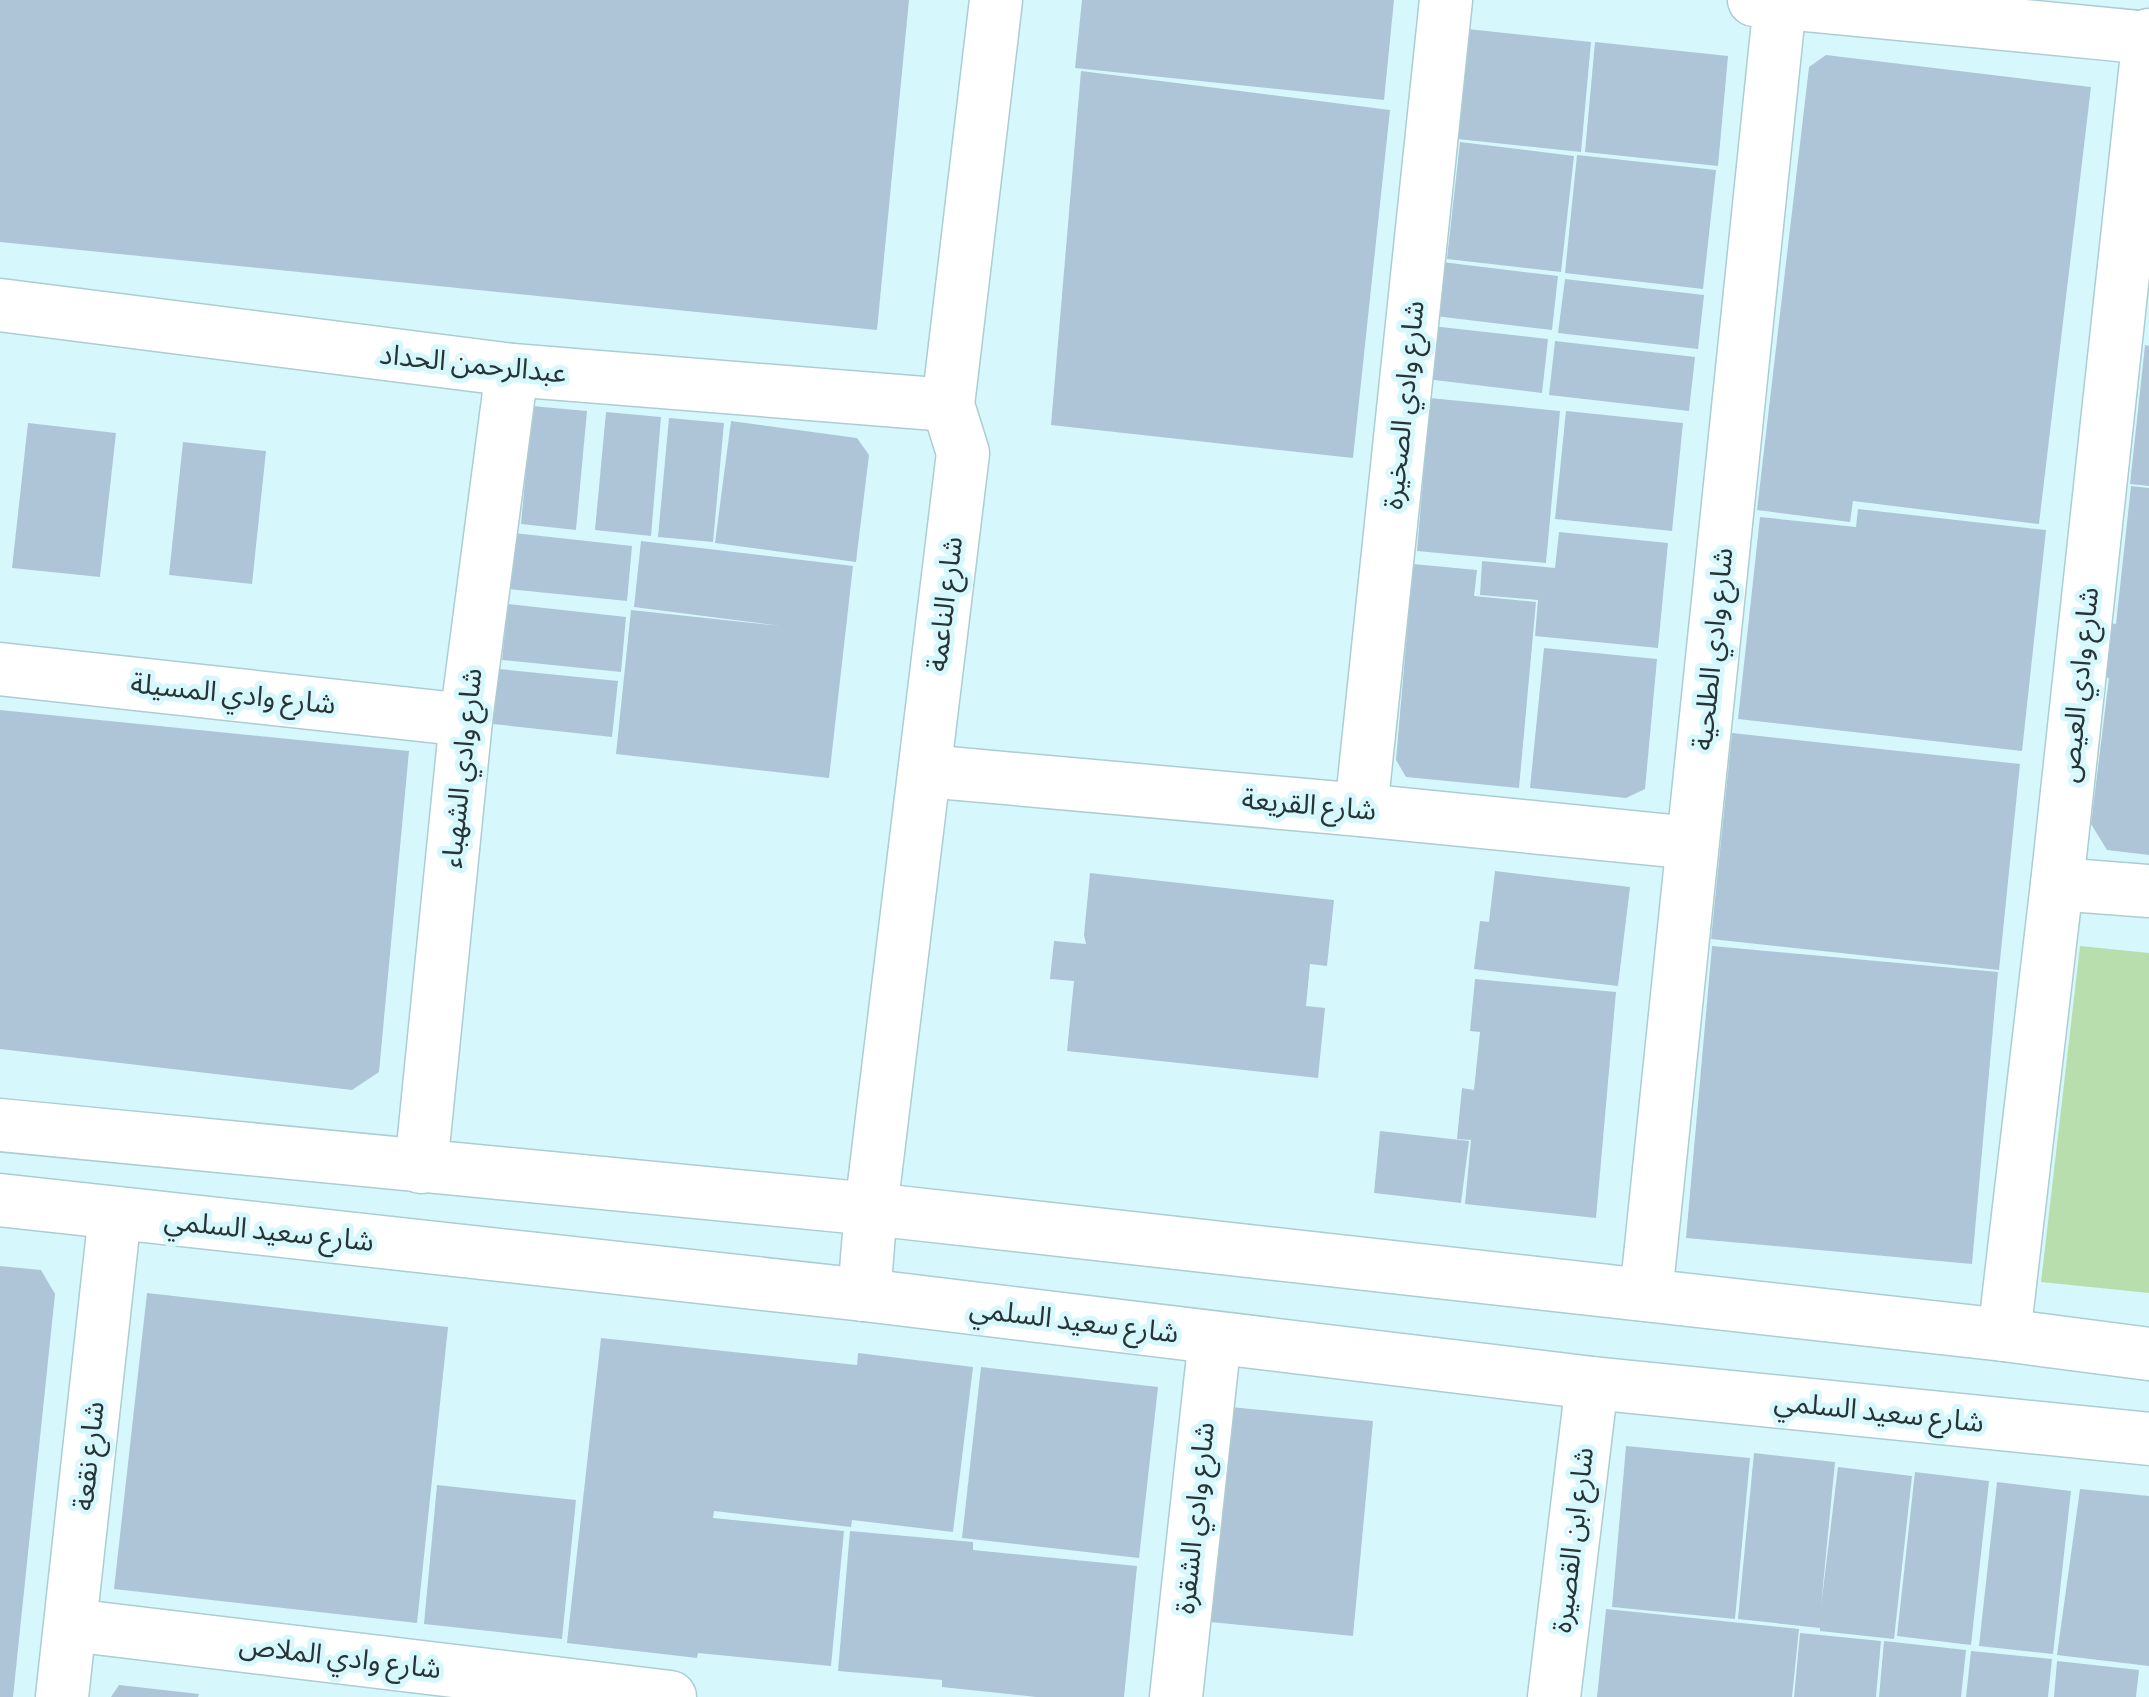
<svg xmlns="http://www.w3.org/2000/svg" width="2149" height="1697" viewBox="0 0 2149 1697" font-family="'Source Sans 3','Noto Sans Arabic',sans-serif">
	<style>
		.green { fill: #b9dead }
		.building { fill: #aec5d7 }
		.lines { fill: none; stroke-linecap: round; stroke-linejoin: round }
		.minor-casing { stroke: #accdd2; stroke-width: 55 }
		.minor { stroke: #fff; stroke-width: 52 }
		.labels { text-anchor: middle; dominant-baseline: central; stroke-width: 10; stroke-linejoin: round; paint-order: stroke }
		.street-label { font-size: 28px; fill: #273436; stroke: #d6f8fd }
	</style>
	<rect width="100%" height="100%" fill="#d6f8fd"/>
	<path class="green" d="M2080 946 2149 953V1293L2041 1282Z"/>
	<g class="building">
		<path d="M0 0H909L877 330 0 242Z"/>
		<path d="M1082 0H1394L1384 100 1075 68Z"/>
		<path d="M1458 28 1591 42 1581 152 1448 138Z"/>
		<path d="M1595 42 1728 56 1718 166 1585 152Z"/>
		<path d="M1826 55 2091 87 2039 524 1853 501 1850 522 1757 510 1809 67Z"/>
		<path d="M1081 71 1390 110 1353 458 1051 425Z"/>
		<path d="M1460 142 1574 156 1561 272 1447 259Z"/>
		<path d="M1577 155 1716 170 1703 289 1565 273Z"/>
		<path d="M1442 262 1558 276 1552 330 1435 316Z"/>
		<path d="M1565 279 1704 295 1698 349 1558 333Z"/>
		<path d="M1432 326 1548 339 1542 393 1426 379Z"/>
		<path d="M1555 341 1695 357 1689 411 1549 395Z"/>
		<path d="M2145 345 2149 346V486L2130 484Z"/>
		<path d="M1430 398 1560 411 1546 563 1417 551Z"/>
		<path d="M532 406 587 411 576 530 521 524Z"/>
		<path d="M1566 411 1683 423 1672 531 1555 519Z"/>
		<path d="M606 412 661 417 651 536 595 530Z"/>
		<path d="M669 418 724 423 713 542 658 537Z"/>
		<path d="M731 421 857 438 869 455 856 562 715 543Z"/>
		<path d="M28 423 116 433 100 577 12 568Z"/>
		<path d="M183 442 266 451 252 584 169 575Z"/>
		<path d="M2131 486 2149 488V855L2107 850 2091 824 2109 678 2099 677 2105 622 2116 624Z"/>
		<path d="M1858 509 2046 530 2022 751 1738 719 1760 517 1856 527Z"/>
		<path d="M1559 532 1668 543 1658 648 1535 636 1538 600 1480 595 1482 561 1555 568Z"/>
		<path d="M514 533 632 546 627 601 508 589Z"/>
		<path d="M641 541 853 566 829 778 616 754 631 610 781 626 634 607Z"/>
		<path d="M1413 564 1477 570 1474 596 1536 602 1519 788 1406 777 1396 760Z"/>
		<path d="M508 604 626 617 621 672 502 660Z"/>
		<path d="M1544 648 1657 659 1645 789 1626 798 1530 788Z"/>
		<path d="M499 669 618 681 612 737 493 724Z"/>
		<path d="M0 710 409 751 379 1072 352 1090 0 1049Z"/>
		<path d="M1732 733 2020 764 1999 970 1711 939Z"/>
		<path d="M1495 871 1630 887 1618 986 1474 969 1480 921 1489 922Z"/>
		<path d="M1090 873 1334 900 1327 966 1310 964 1306 1006 1325 1008 1318 1078 1067 1051 1074 981 1050 979 1054 941 1086 944 1084 935Z"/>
		<path d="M1712 946 1998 972 1972 1264 1686 1238Z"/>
		<path d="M1475 979 1616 992 1596 1218 1465 1204 1471 1140 1457 1139 1462 1088 1474 1090 1480 1032 1470 1031Z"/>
		<path d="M1380 1131 1469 1141 1461 1203 1374 1193Z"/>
		<path d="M0 1266 41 1270 55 1294 13 1697H0Z"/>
		<path d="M147 1293 448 1327 417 1623 114 1589Z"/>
		<path d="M601 1338 857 1365 858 1353 973 1367 953 1532 852 1520 851 1527 714 1511 713 1518 844 1531 831 1666 698 1653 697 1658 567 1643Z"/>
		<path d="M981 1367 1158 1387 1139 1558 962 1538Z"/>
		<path d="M1230 1407 1373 1421 1353 1636 1210 1622Z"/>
		<path d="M1626 1446 1750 1458 1735 1619 1612 1607Z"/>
		<path d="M1754 1453 1835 1462 1821 1606 1838 1467 1912 1476 1894 1639 1820 1631V1628L1738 1619Z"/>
		<path d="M1915 1472 1989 1481 1971 1645 1897 1636Z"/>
		<path d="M1997 1482 2071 1491 2053 1654 1979 1646Z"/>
		<path d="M437 1485 576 1500 562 1639 424 1624Z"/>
		<path d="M2080 1489 2149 1496V1666L2057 1655Z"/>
		<path d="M850 1531 973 1542V1550L1137 1566 1124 1697H1036L942 1687V1680L838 1671Z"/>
		<path d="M1606 1609 1799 1629 1792 1697H1597Z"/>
		<path d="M1800 1633 1881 1641 1876 1697H1794Z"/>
		<path d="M1884 1641 1966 1650 1961 1697H1879Z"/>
		<path d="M1971 1651 2052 1659 2048 1697H1966Z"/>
		<path d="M2057 1661 2139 1670 2136 1697H2054Z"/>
		<path d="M119 1685 199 1694 198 1697H111Z"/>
	</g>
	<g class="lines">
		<g class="minor-casing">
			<g id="minor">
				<path d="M1754 0 2149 38"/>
				<path d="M0 305 512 370 948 405"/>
				<path d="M0 669 466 720"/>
				<path d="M926 771 1361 810 1692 843"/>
				<path d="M1361 810 1446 0"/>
				<path d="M2057 884 2149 891"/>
				<path d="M0 1125 871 1209 2004 1335 2149 1354"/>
				<path d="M421 1167 466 720 512 370"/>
				<path d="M0 1200 864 1295 1592 1383 2149 1439"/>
				<path d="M864 1295 871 1209 963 453 948 405 996 0"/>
				<path d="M1646 1295 1780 3"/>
				<path d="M2004 1335 2057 884 2149 35"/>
				<path d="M71 1625 670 1697"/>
				<path d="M62 1697 115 1214"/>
				<path d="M1176 1697 1215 1338"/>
				<path d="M1554 1697 1592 1383"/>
			</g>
		</g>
		<use href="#minor" class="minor"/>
	</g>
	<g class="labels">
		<g class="street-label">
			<text transform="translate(473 364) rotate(6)">عبدالرحمن الحداد</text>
			<text transform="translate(1404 405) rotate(-84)">شارع وادي الصخيرة</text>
			<text transform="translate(945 604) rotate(-83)">شارع الناعمة</text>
			<text transform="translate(1713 649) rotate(-84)">شارع وادي الطلحية</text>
			<text transform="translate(2079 685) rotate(-84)">شارع وادي العيص</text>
			<text transform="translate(233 694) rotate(6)">شارع وادي المسيلة</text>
			<text transform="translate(462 768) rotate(-84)">شارع وادي الشهباء</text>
			<text transform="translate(1309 805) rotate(5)">شارع القريعة</text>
			<text transform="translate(269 1231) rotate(6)">شارع سعيد السلمي</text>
			<text transform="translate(1074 1321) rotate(7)">شارع سعيد السلمي</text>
			<text transform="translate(1879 1412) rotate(6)">شارع سعيد السلمي</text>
			<text transform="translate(89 1456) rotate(-84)">شارع نقعة</text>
			<text transform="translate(1195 1518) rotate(-84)">شارع وادي الشقرة</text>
			<text transform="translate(1573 1540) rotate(-83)">شارع ابن القصيرة</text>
			<text transform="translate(340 1657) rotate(7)">شارع وادي الملاص</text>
		</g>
	</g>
</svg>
